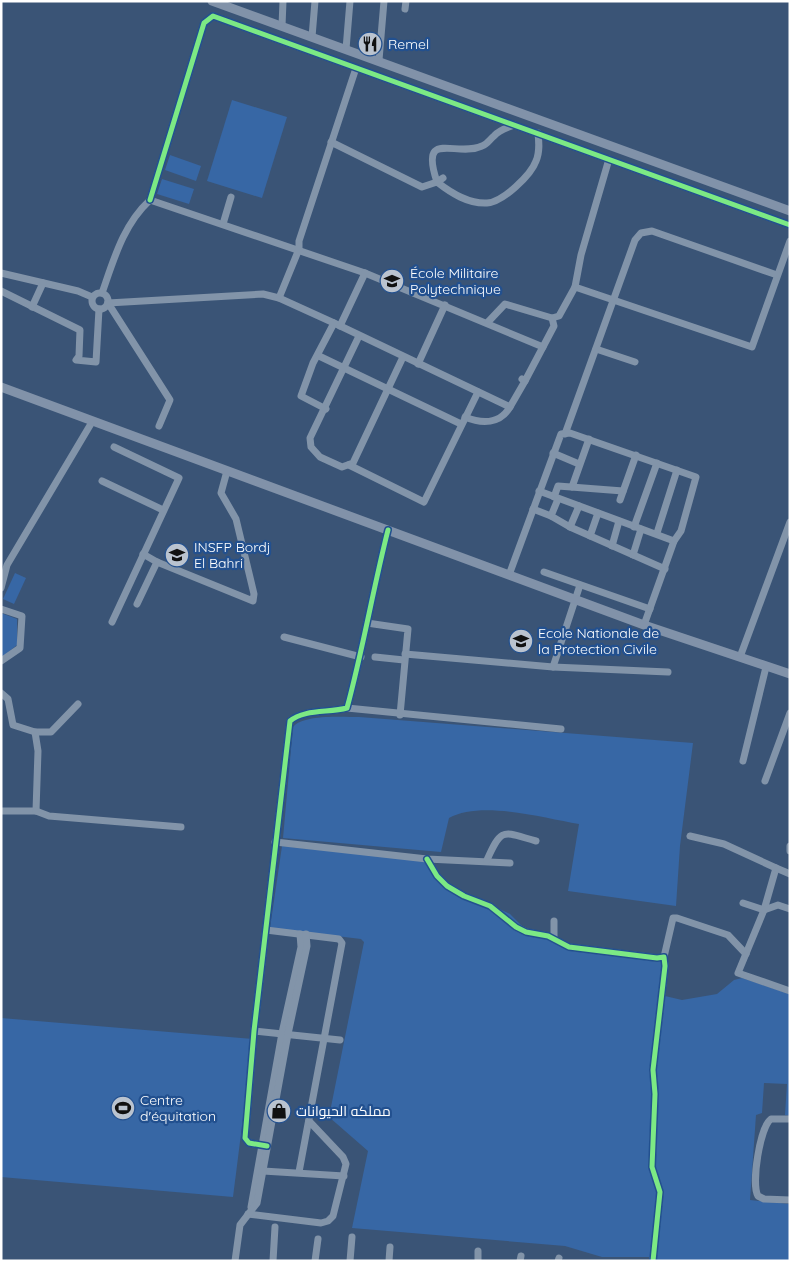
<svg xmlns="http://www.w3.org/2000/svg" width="791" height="1262" viewBox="0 0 791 1262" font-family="Quicksand,Cairo,sans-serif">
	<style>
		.green { fill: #3767a5 }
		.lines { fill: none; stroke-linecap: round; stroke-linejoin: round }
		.minor { stroke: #8294a9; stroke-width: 7 }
		.major { stroke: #8192a9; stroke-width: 9 }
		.cycleway-casing { stroke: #22508f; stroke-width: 8 }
		.cycleway { stroke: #7ce984; stroke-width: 5 }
		.labels { text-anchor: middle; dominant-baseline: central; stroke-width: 4.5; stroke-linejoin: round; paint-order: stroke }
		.poi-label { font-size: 14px; fill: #fff; stroke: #22508f; text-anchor: start }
	</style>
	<rect width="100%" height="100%" fill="#3a5476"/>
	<g class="green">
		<path d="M232 100 287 117 262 198 207 181Z"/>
		<path d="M170 155 201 166 196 181 165 170Z"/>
		<path d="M162 179 194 189 189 204 157 194Z"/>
		<path d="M15 573 26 578 14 604 3 599Z"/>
		<path d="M1 613 17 619V645L1 658Z"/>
		<path d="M359 717 693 743 680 846 676 906 568 891 579 824C543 818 481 800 449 818L441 852 283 838 293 727C303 714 344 717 359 717Z"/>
		<path d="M282 846 426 861 444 883 510 914 522 926 556 943 659 960 664 965 657 1015 665 996 682 1000 717 994 734 980 742 978 790 994V1116L785 1115 787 1084 764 1083 762 1113 756 1115 750 1200 790 1204V1261H649V1257H602L565 1246 352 1228 368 1151 329 1117 364 942 361 939 270 928Z"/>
		<path d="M1 1018 253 1039 233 1197 1 1177Z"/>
	</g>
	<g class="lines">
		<g class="minor">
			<path d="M405 9 406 1"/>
			<path d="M282 26 283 1"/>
			<path d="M312 37 315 1"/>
			<path d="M346 49 350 1"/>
			<path d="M379 60 384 1"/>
			<path d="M331 142 422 187 437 182C451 193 468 204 487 203 503 202 531 175 536 161 540 152 539 142 538 133"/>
			<path d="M443 178 437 182C419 128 456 158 482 146 488 144 490 139 494 136 499 130 507 128 514 125"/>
			<path d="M150 200 204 23 213 16 790 225"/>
			<path d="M223 224 231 197"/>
			<path d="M1 273 78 291 92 297"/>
			<path d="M575 287 581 255 609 159"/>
			<path d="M1 291 80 330 79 356 76 360 96 362 99 309"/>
			<circle cx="100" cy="301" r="8"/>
			<path d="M102 293C114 259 123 225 150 200L365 273 543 347"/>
			<path d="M279 298 299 249V241L356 68"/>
			<path d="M108 303 263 294 279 298 334 323 510 407 525 381 522 379"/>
			<path d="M108 303 170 400 159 426"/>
			<path d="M32 307 43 283"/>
			<path d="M488 322 505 304 552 318"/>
			<path d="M340 326 365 273"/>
			<path d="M359 336 310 438 311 447 320 457 342 467 353 463 403 357"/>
			<path d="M596 349 635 362"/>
			<path d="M319 356 461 424"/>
			<path d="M418 364 445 305"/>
			<path d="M525 381 554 326 552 318 559 316 575 287 752 347 790 241"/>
			<path d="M326 409 301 396 313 363 334 323"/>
			<path d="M465 417C482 424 500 424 510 407"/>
			<path d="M565 434 635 240 641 233 652 231 777 275"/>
			<path d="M553 453 579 464"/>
			<path d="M349 465 424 502 478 392"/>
			<path d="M102 481 163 510"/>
			<path d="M572 487 589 439"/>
			<path d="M539 491 674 541"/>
			<path d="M554 497 558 486 623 491"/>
			<path d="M558 499 551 516 570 527 665 569"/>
			<path d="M620 500 636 455"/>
			<path d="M533 509 551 516"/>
			<path d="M570 527 579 506"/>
			<path d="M634 527 657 463"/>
			<path d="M657 533 677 470"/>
			<path d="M590 536 598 513"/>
			<path d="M612 546 619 521"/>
			<path d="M143 554 157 562 253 601 254 594 236 519 221 493 227 471"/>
			<path d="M633 555 641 529"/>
			<path d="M544 572 650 609"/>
			<path d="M509 575 561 434 570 433 696 477 681 531 674 541 644 625"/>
			<path d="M1 588 7 565 92 422"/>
			<path d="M137 604 157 562"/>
			<path d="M1 609 22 616 20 648 1 661"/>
			<path d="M112 622 179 478 114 447"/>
			<path d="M367 623 408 629 400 715"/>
			<path d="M284 637 361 657"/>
			<path d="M405 654 553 667 668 672"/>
			<path d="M375 657 404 660"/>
			<path d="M740 657 790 522"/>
			<path d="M553 667 580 585"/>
			<path d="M1 693 8 699 13 725 35 732H51L78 704"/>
			<path d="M347 708 561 729"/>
			<path d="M743 761 766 667"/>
			<path d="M765 781 790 713"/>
			<path d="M1 811H36L38 751 35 732"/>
			<path d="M36 811 49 816 181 827"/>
			<path d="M690 836 724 844 776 868 764 910 738 973 790 991"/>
			<path d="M275 842 427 859 510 863"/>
			<path d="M790 846V851"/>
			<path d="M427 859 437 876 447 886 464 896 490 906 516 927 526 932 548 936 569 947 657 958 664 957 665 966 653 1070 655 1094 652 1167 660 1192 653 1261"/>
			<path d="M487 860C502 826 503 832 536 841"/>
			<path d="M776 868 790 874"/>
			<path d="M743 903 764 910 778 905 790 909"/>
			<path d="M266 930 339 939 342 943 299 1172"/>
			<path d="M554 939V921"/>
			<path d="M664 957 673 918H677L728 935 746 954"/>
			<path d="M254 1031 340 1040"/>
			<path d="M790 1119H771C760 1127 751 1184 758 1196L764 1199 790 1200"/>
			<path d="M267 1146 249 1143 245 1138 254 1031 290 721C304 709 329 713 347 708 363 649 373 589 388 530"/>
			<path d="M263 1171 344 1176"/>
			<path d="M251 1207 282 1033 301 947 300 934"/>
			<path d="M248 1214 321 1223 328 1221 333 1216 346 1164 343 1157 309 1121"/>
			<path d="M235 1261 240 1225 257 1203 288 1034 307 946 306 934"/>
			<path d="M273 1261 275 1227"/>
			<path d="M315 1261 318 1239"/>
			<path d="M350 1261 352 1237"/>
			<path d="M389 1261 390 1247"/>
			<path d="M478 1261V1251"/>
			<path d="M520 1261 521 1256"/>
			<path d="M558 1261 559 1258"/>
		</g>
		<g class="major">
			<path d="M212 1 790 211"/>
			<path d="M1 387 644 625 790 674"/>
		</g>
		<g class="cycleway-casing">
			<g id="cycleway">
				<path d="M150 200 204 23 213 16 790 225"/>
				<path d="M427 859 437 876 447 886 464 896 490 906 516 927 526 932 548 936 569 947 657 958 664 957 665 966 653 1070 655 1094 652 1167 660 1192 653 1261"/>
				<path d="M267 1146 249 1143 245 1138 254 1031 290 721C304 709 329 713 347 708 363 649 373 589 388 530"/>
			</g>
		</g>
		<use href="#cycleway" class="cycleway"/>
	</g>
	<defs>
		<g id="restaurant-disc" transform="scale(1.25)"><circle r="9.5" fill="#bac3cf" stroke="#22508f"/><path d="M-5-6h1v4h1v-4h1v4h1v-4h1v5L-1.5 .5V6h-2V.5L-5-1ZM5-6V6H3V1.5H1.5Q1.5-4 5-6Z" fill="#111"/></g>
		<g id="university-disc" transform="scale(1.25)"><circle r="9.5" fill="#bac3cf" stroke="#22508f"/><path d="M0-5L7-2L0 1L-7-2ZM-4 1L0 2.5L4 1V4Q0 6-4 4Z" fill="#111"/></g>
		<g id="stadium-disc" transform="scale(1.25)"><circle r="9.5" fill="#bac3cf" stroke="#22508f"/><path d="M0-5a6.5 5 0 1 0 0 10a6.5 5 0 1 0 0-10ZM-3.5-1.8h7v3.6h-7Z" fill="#111"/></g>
		<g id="shop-disc" transform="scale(1.25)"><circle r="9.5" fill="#bac3cf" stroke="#22508f"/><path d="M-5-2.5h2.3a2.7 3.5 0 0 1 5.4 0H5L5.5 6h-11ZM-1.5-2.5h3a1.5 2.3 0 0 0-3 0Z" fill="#111"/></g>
	</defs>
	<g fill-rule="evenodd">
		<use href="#restaurant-disc" x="370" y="44"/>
		<use href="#university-disc" x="392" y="281"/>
		<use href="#university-disc" x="177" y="555"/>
		<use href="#university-disc" x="521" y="641"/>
		<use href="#stadium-disc" x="123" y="1108"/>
		<use href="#shop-disc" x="279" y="1111"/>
	</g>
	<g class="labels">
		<g class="poi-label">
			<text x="388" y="44">Remel</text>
			<text x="410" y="273">École Militaire<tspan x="410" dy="16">Polytechnique</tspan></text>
			<text x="194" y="547">INSFP Bordj<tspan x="194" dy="16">El Bahri</tspan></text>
			<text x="538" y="633">Ecole Nationale de<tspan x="538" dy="16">la Protection Civile</tspan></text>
			<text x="140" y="1100">Centre<tspan x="140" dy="16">d'équitation</tspan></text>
			<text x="296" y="1111">مملكه الحيوانات</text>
		</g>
	</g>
	<rect width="791" height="1262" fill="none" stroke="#ffffff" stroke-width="5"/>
</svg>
